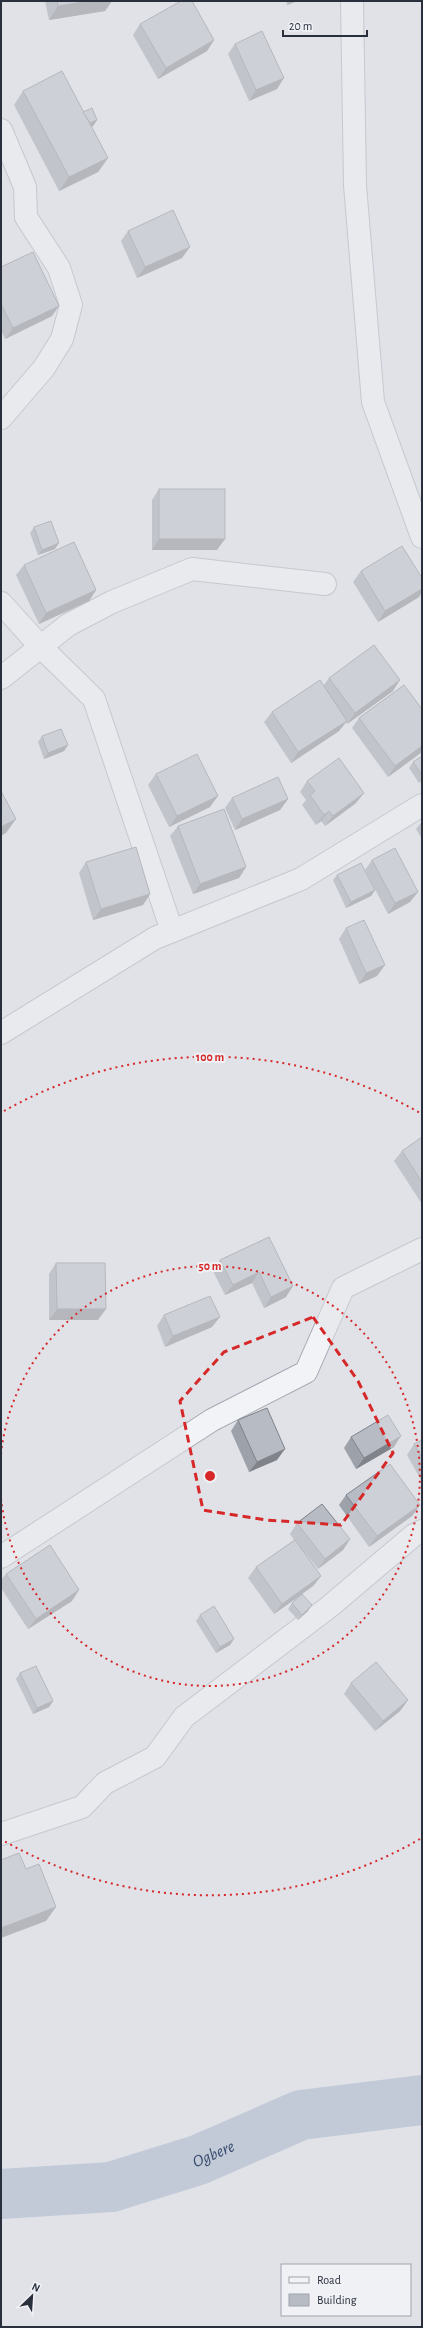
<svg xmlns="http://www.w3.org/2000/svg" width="423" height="2328" viewBox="0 0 423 2328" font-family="'Alegreya Sans',sans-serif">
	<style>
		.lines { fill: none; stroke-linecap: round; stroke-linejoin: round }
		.river { stroke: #9dadc5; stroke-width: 50 }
		.minor-casing { stroke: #a6a9b2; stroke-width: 24 }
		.minor { stroke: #f2f3f6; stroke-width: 22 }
		.wall { fill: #9da1a9 }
		.shaded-wall { fill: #808389 }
		.building { fill: #b7bbc4; stroke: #808389 }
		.marked { fill: none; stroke: #d62828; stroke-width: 3; stroke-dasharray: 8 5; stroke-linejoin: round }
		.ring { fill: none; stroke: #d62828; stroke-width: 2; stroke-dasharray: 2 4 }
		.labels { text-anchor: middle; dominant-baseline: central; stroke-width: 4; stroke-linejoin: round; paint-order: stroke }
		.water-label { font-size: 17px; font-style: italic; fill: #374b6e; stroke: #eff1f5 }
		.centre { fill: #d62828; stroke: #eff1f5; stroke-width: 2 }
		.ring-label { font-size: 12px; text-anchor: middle; font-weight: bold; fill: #d62828; stroke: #eff1f5; stroke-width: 4; stroke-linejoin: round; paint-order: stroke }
	</style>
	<rect width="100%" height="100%" fill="#e0e2e8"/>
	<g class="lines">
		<path class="river" id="s1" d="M1 2194 111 2187 198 2160 301 2115 422 2100"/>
		<g class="minor-casing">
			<g id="minor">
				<path d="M352 1 355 185 373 402 422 537"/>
				<path d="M1 130 25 187 26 217 59 268 71 305 62 339 44 368 1 418"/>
				<path d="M1 603 40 646 94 699 172 931"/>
				<path d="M1 678 68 625 112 602 192 569 325 584"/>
				<path d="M1 1033 155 938 301 879 422 805"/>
				<path d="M1 1557 212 1420 306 1372 343 1288 422 1249"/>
				<path d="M1 1834 82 1807 105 1783 155 1757 184 1717 329 1607 414 1535 422 1531"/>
			</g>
		</g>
		<use href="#minor" class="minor"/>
	</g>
	<g class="wall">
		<path d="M45 1H112L105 11 49 20Z"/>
		<path d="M286 1H297L287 5Z"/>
		<path d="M140 24 214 40 207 51 158 79 133 35Z"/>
		<path d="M235 44 277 89 249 101 228 54Z"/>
		<path d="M23 91 83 111 97 120 93 126 91 127 108 158 98 172 59 191 14 105Z"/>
		<path d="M128 231 182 258 137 278 121 241Z"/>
		<path d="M1 267 52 316 5 339 1 330Z"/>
		<path d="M159 489 217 550H152V500Z"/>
		<path d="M34 527 55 549 38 555 30 533Z"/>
		<path d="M24 565 96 590 89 601 39 624 16 575Z"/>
		<path d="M361 571 422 578V592L419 597 378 622 353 582Z"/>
		<path d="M329 678 393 691 347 724 346 722 339 731 291 763 264 722 272 712 324 685Z"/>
		<path d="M422 709V752L388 777 352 728 359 718Z"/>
		<path d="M42 736 68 745 64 751 44 759 38 742Z"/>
		<path d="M422 756V781L419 783 409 768 413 762Z"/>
		<path d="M156 774 210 807 169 827 148 785Z"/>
		<path d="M307 781 356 803 325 826 321 821 316 825 302 805 306 800 300 792Z"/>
		<path d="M232 798 288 799 280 810 235 830 225 808Z"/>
		<path d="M422 822V839L416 829 420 824Z"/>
		<path d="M178 826 246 867 239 878 193 894 170 836Z"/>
		<path d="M372 860 410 902 388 914 365 870Z"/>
		<path d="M86 862 150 894 143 905 93 920 79 873Z"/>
		<path d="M337 875 375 890 371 896 346 908 333 880Z"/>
		<path d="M346 928 377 976 359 984 339 939Z"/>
		<path d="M422 1137V1204L394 1161 402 1151Z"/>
		<path d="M269 1237 286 1297 264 1308 252 1283 225 1295 213 1271 220 1260Z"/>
		<path d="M56 1263 98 1320H49V1274Z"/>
		<path d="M164 1315 212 1327 165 1347 157 1326Z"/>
		<path d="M238 1420 277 1460 249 1472 231 1431Z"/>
		<path d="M351 1437 394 1447 356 1469 344 1448Z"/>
		<path d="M422 1440V1482L407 1455 414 1444Z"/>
		<path d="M346 1495 420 1505 412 1516 369 1547 339 1505Z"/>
		<path d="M297 1523 350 1539 343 1550 318 1569 302 1549 321 1576 313 1586 302 1594 308 1611 298 1620 288 1609 292 1603 300 1596 274 1614 248 1578 256 1567 294 1540 290 1534Z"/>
		<path d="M6 1574 72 1601 28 1629 1 1588V1580Z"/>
		<path d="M200 1615 230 1645 216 1653 196 1621Z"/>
		<path d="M20 1673 53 1701 49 1707 33 1714 16 1679Z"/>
		<path d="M351 1683 408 1700 400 1711 375 1731 344 1694Z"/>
	</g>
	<g class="shaded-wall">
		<path d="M90 1H112L105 11 49 20 58 6Z"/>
		<path d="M290 1H297L287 5Z"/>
		<path d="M214 40 207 51 158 79 166 68Z"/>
		<path d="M284 78 277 89 249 101 256 90Z"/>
		<path d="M97 120 93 126 83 130 87 124Z"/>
		<path d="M108 158 98 172 59 191 69 177Z"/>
		<path d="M190 247 182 258 137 278 145 267Z"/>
		<path d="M59 306 52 316 5 339 13 328Z"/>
		<path d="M159 539H225L217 550H152Z"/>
		<path d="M59 543 55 549 38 555 42 550Z"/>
		<path d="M422 589V592L419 597 378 622 385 611Z"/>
		<path d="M96 590 89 601 39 624 46 613Z"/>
		<path d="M400 680 393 691 347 724 355 713Z"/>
		<path d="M347 721 339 731 291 763 298 752Z"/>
		<path d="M68 745 64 751 44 759 48 753Z"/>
		<path d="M422 746V752L388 777 395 766Z"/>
		<path d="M364 793 356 803 325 826 333 816Z"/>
		<path d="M218 796 210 807 169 827 177 816Z"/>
		<path d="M288 799 280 810 235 830 242 819Z"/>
		<path d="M329 811 321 821 316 825 324 815Z"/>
		<path d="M16 819 6 833 1 836V827Z"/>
		<path d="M246 867 239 878 193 894 200 884Z"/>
		<path d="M375 890 371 896 346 908 351 902Z"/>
		<path d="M418 892 410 902 388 914 395 903Z"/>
		<path d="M150 894 143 905 93 920 101 909Z"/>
		<path d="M385 965 377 976 359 984 366 973Z"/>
		<path d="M259 1272 252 1283 225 1295 233 1285Z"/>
		<path d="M293 1286 286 1297 264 1308 271 1297Z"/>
		<path d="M57 1309H106L98 1320H49Z"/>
		<path d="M220 1317 212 1327 165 1347 173 1336Z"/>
		<path d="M401 1436 394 1447 356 1469 364 1458Z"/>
		<path d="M285 1449 277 1460 249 1472 257 1462Z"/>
		<path d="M420 1505 412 1516 369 1547 377 1536Z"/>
		<path d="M350 1539 343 1550 318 1569 325 1559Z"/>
		<path d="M321 1576 313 1586 274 1614 282 1604Z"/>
		<path d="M79 1590 72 1601 28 1629 36 1619Z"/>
		<path d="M312 1605 308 1611 298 1620 302 1615Z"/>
		<path d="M234 1639 230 1645 216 1653 220 1647Z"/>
		<path d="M408 1700 400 1711 375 1731 383 1721Z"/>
		<path d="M53 1701 49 1707 33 1714 37 1708Z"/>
		<path d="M56 1907 46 1921 1 1938V1928Z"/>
	</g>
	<g class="building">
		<path d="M57 1H90L58 6Z"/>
		<path d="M181 1H192L214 40 166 68 140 24Z"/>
		<path d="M262 31 284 78 256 90 235 44Z"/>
		<path d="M62 71 108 158 69 177 23 91Z"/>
		<path d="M92 108 97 120 90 123 83 112Z"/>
		<path d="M173 210 190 247 145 267 128 231Z"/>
		<path d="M33 252 59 306 13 328 1 304V267Z"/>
		<rect x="159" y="489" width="66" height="50"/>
		<path d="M51 521 59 543 42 550 34 527Z"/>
		<path d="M74 542 96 590 46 613 24 565Z"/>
		<path d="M402 546 422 578V589L385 611 361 571Z"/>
		<path d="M374 645 400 680 355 713 329 678Z"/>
		<path d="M320 680 347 721 298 752 272 712Z"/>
		<path d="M404 685 422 709V746L395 766 359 718Z"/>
		<path d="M61 729 68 745 48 753 42 736Z"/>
		<path d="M197 754 218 796 177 816 156 774Z"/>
		<path d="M422 756V775L413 762Z"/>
		<path d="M339 758 364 793 333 816 329 811 324 815 310 795 315 791 307 781Z"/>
		<path d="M278 777 288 799 242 819 232 798Z"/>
		<path d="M1 791 16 819 1 827Z"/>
		<path d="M224 809 246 867 200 884 178 826Z"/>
		<path d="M136 847 150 894 101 909 86 862Z"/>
		<path d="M395 848 418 892 395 903 372 860Z"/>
		<path d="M361 863 375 890 351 902 337 875Z"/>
		<path d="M364 920 385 965 366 973 346 928Z"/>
		<path d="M422 1137V1182L402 1151Z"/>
		<path d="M269 1237 293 1286 271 1297 259 1272 233 1285 220 1260Z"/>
		<path d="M56 1263H105L106 1309H57Z"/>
		<path d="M210 1296 220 1317 173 1336 164 1315Z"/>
		<path d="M267 1408 285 1449 257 1462 238 1420Z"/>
		<path d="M388 1415 401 1436 364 1458 351 1437Z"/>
		<path d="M422 1440V1458L414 1444Z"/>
		<path d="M390 1464 420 1505 377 1536 346 1495Z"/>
		<path d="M322 1504 350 1539 325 1559 297 1523Z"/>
		<path d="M295 1540 321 1576 282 1604 256 1567Z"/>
		<path d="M50 1545 79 1590 36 1619 6 1574Z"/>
		<path d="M302 1594 312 1605 302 1615 292 1603Z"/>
		<path d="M214 1606 234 1639 220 1647 200 1615Z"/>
		<path d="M376 1662 408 1700 383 1721 351 1683Z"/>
		<path d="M36 1666 53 1701 37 1708 20 1673Z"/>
		<path d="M19 1853 26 1869 39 1864 56 1907 1 1928V1860Z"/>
	</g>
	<path d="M0 0H423V2328H0ZM313 1317 358 1381 393 1453 341 1525 266 1520 203 1510 180 1401 224 1352Z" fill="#e0e2e8" fill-opacity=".55" fill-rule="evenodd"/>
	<path class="marked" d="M313 1317 358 1381 393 1453 341 1525 266 1520 203 1510 180 1401 224 1352Z"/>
	<g class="ring">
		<path d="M1 1454A210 210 0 1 1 1 1498"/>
		<path d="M420 1839A419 419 0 0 1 4 1841M4 1111A419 419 0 0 1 420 1113"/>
	</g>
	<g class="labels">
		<g class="water-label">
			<text stroke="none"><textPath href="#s1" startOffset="218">Ogbere</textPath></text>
		</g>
	</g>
	<circle cx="210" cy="1476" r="6" class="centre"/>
	<g class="ring-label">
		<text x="210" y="1061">100 m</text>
		<text x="210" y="1270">50 m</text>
	</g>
	<rect width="423" height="2328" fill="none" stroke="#2a2f3e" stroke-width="4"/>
	<rect x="281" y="2264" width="130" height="52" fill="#eff1f5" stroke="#a0a3ac"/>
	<rect x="289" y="2277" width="20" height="6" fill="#f2f3f6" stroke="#a0a3ac"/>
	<text x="317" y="2284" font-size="12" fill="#2a2f3e">Road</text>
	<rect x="289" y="2294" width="20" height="12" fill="#b7bbc4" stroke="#a0a3ac"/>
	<text x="317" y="2304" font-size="12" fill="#2a2f3e">Building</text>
	<g transform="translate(32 2296) rotate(25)" stroke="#eff1f5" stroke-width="3" paint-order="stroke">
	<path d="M0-3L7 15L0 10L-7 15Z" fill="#2a2f3e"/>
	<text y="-6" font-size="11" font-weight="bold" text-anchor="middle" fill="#2a2f3e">N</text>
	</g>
	<path d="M283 30v6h84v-6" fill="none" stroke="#2a2f3e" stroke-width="2"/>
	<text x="289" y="30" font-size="12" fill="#2a2f3e" stroke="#eff1f5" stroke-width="3" paint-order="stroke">20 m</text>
</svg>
